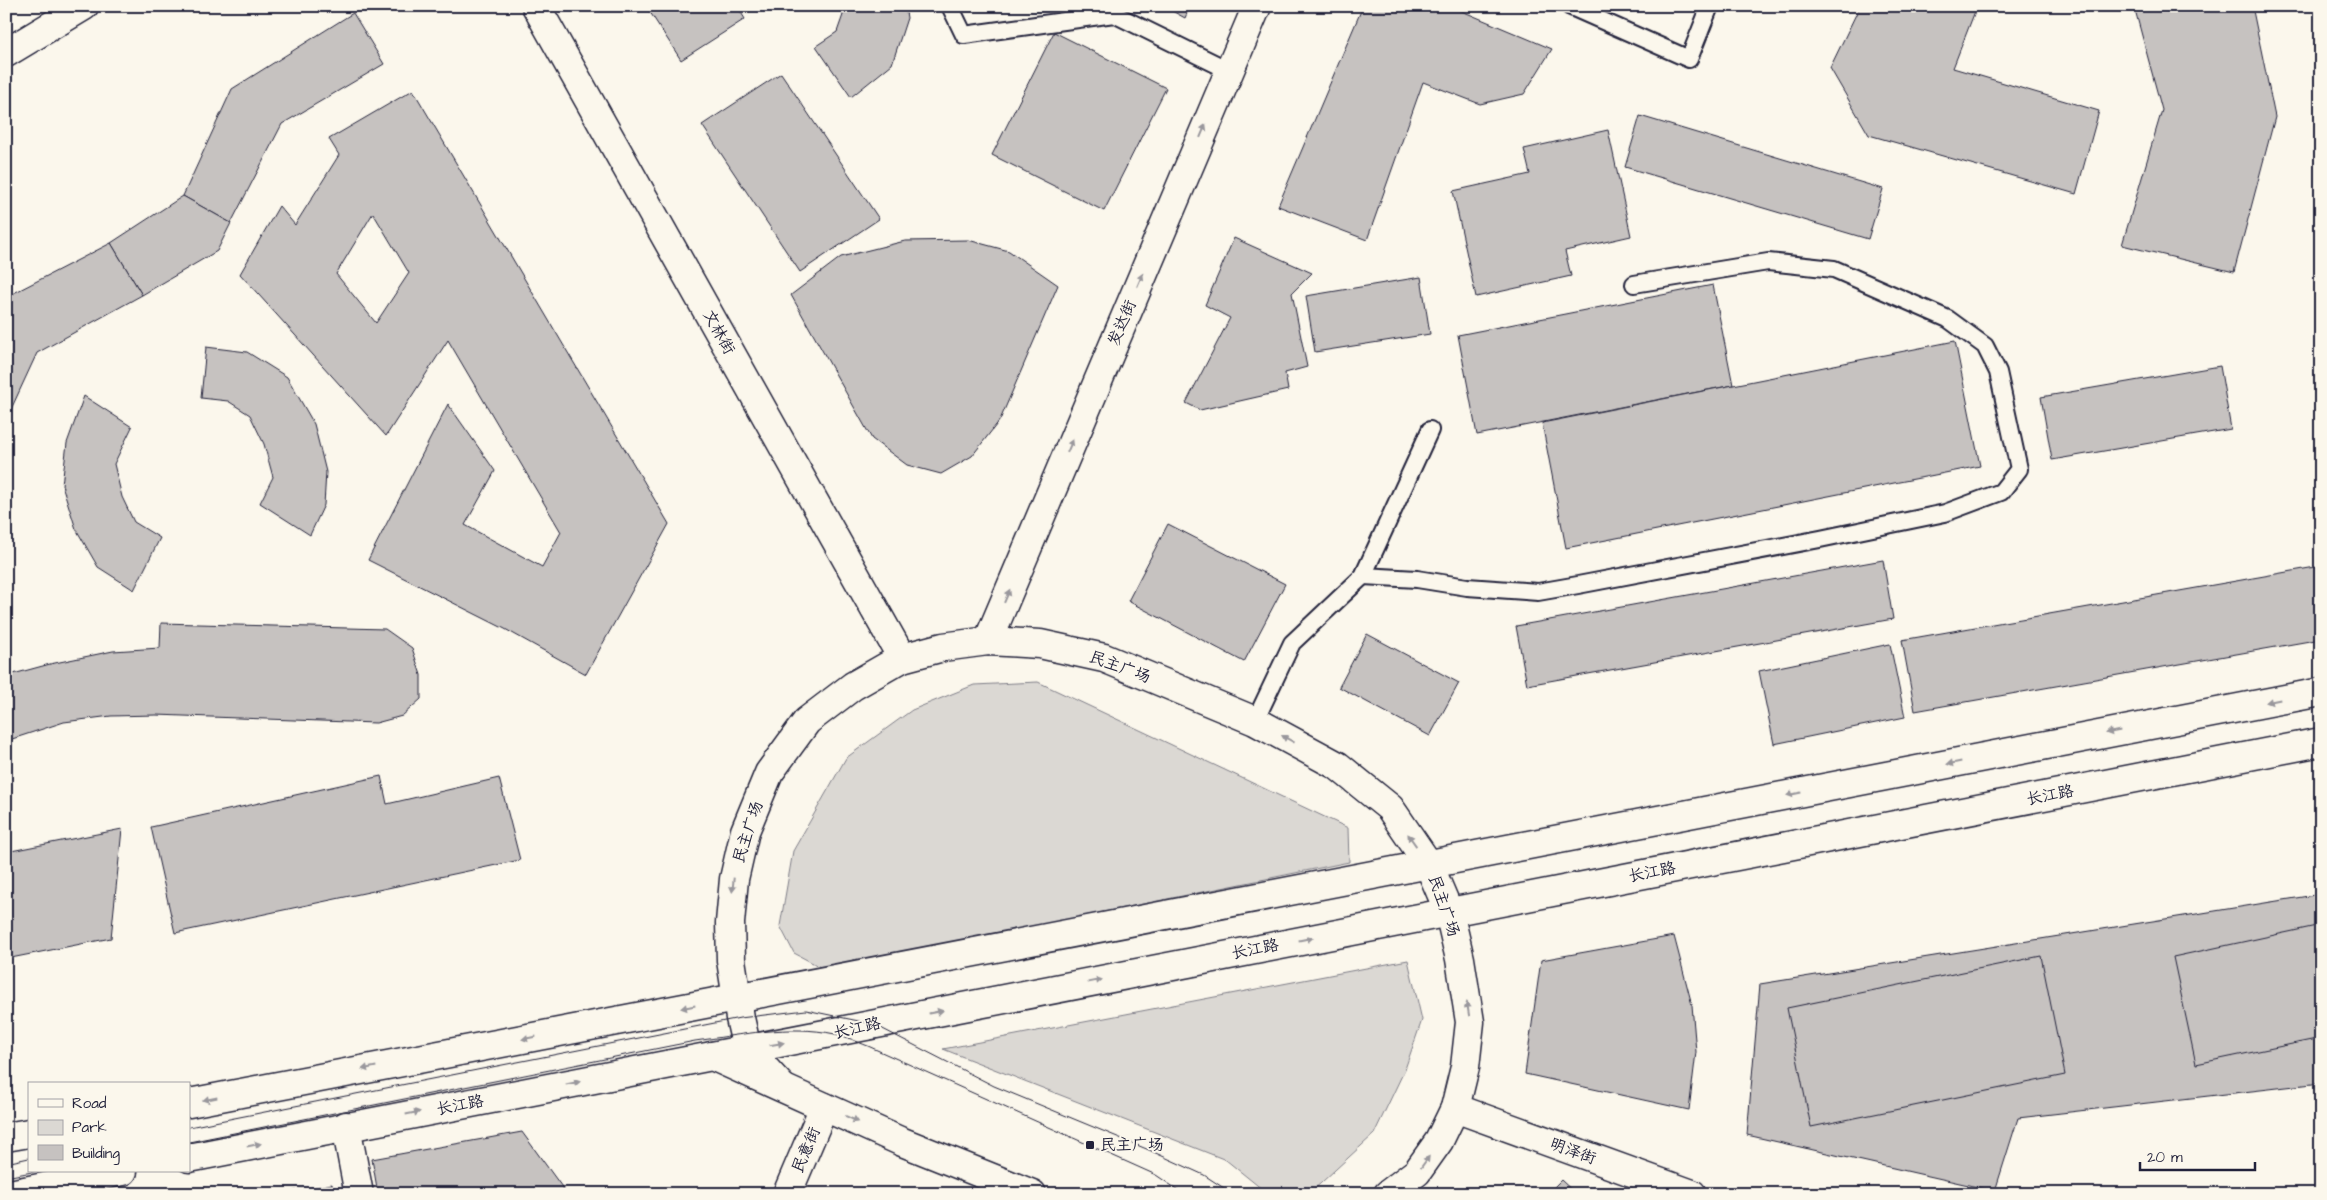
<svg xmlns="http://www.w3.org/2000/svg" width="2327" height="1200" viewBox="0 0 2327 1200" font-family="'Architects Daughter','LXGW WenKai TC',sans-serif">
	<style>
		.green { fill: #dbd8d3; stroke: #7e7d87 }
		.building { fill: #c6c2c0; stroke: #22223b; fill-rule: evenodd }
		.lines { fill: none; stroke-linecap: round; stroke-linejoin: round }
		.service-casing { stroke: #22223b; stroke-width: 20 }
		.minor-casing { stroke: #22223b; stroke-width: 31 }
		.tertiary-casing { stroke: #22223b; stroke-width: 31 }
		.secondary-casing { stroke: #22223b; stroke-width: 31 }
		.primary-casing { stroke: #22223b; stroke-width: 31 }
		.service { stroke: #fbf7ec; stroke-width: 16 }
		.minor { stroke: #fbf7ec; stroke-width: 28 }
		.tertiary { stroke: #fbf7ec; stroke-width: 28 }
		.secondary { stroke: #fbf7ec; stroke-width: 28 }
		.primary { stroke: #fbf7ec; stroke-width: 28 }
		.tram { stroke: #22223b; stroke-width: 1 }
		.oneway { fill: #99979c }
		.poi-dot { fill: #22223b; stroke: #fbf7ec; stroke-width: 2 }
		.labels { text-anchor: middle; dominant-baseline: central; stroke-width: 4; stroke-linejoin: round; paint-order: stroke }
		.street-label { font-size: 16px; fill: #22223b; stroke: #fbf7ec }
		.poi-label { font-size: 16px; fill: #22223b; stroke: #fbf7ec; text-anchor: start }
	</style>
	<rect width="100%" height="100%" fill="#fbf7ec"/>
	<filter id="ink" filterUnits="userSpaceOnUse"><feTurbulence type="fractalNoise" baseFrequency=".02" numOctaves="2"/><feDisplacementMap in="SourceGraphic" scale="10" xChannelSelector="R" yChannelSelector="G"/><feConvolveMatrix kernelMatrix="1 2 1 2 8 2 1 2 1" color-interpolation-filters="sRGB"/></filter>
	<g filter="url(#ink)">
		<g class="green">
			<path d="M1038 682 1348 828 1349 862 824 969 794 953 780 926 793 851 846 758 912 710 974 685Z"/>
			<path d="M1408 960 1422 1020 1405 1069 1374 1134 1309 1194H1268L1226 1160 943 1049Z"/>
		</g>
		<g class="building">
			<path d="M646 6H737L745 19 681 60Z"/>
			<path d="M842 6H905L907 18 892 64 851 97 816 46 837 32 843 15Z"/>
			<path d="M1163 6H1190L1185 18Z"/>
			<path d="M1363 6H1450L1552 49 1524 94 1480 104 1423 82 1367 240 1278 206Z"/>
			<path d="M1860 6H1977L1953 68 2099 111 2076 194 1869 135 1830 68Z"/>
			<path d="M2134 6H2252L2275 117 2234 272 2122 245 2162 110Z"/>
			<path d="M353 13 384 64 282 124 231 223 183 196 232 89Z"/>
			<path d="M1054 32 1166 88 1104 211 992 155Z"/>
			<path d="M781 73 879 219 800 272 702 125Z"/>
			<path d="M413 90 669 524 586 674 505 629 368 560 448 404 495 471 465 525 542 567 561 532 448 340 386 436 240 274 279 206 295 225 339 155 329 139ZM373 213 409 273 376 323 336 274Z"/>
			<path d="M1640 116 1883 189 1868 239 1625 167Z"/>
			<path d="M1608 130 1631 236 1565 251 1571 276 1476 297 1453 191 1530 174 1524 149Z"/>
			<path d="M183 196 231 223 217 251 142 295 111 243Z"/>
			<path d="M1234 238 1312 273 1292 293 1307 367 1285 373 1288 390 1200 410 1186 403 1230 318 1205 305Z"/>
			<path d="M968 240 1009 251 1058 285 1000 420 972 456 941 474 907 465 872 439 791 295 841 257 905 241Z"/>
			<path d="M111 243 142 295 37 353 6 420V297Z"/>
			<path d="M1421 277 1430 334 1315 352 1306 296Z"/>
			<path d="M1713 285 1733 385 1477 435 1458 335Z"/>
			<path d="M1955 341 1980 466 1566 548 1542 423Z"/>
			<path d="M206 347 247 352 287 377 314 424 326 472 324 505 310 535 260 503 273 477 264 444 250 415 228 401 201 398Z"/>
			<path d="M2220 366 2231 429 2052 460 2041 397Z"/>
			<path d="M84 396 132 427 114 464 122 497 134 522 160 538 134 590 98 567 76 529 62 485 67 443Z"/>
			<path d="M1168 524 1285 584 1244 662 1128 601Z"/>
			<path d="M1883 560 1893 619 1527 685 1516 626Z"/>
			<path d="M2321 566V639L1915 711 1902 640Z"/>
			<path d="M161 623 385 629 412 648 421 675V699L402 716 376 723 156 715 111 716 64 722 6 741V676L50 664 113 651 160 648Z"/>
			<path d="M1367 634 1459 683 1430 736 1339 687Z"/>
			<path d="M1890 644 1905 717 1774 744 1759 671Z"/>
			<path d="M381 776 387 804 499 778 520 860 175 933 151 827Z"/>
			<path d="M122 829 111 938 6 959V852Z"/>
			<path d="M2321 894V1083L2018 1118 1995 1191 1747 1135 1760 984Z"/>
			<path d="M2321 925V1038L2196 1064 2173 957Z"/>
			<path d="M1674 936 1692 1005 1696 1052 1689 1110 1525 1074 1541 960Z"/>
			<path d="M2041 956 2065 1075 1811 1127 1787 1008Z"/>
			<path d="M522 1132 567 1194H378L372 1159Z"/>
			<path d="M1561 1180 1576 1194H1547Z"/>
			<path d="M332 1184 333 1194H279Z"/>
		</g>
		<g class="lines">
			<g class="service-casing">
				<g id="service">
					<path d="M950 6 964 35 1114 14 1228 70"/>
					<path d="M1569 6 1689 59 1710 6"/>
					<path d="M1363 576 1417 579 1467 587 1538 592 1578 585 1820 539 1945 513 2001 492 2019 469 1998 372 1985 346 1948 319 1834 269 1768 262 1634 284"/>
					<path d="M1255 721 1292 643 1363 576 1430 430"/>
				</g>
			</g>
			<g class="minor-casing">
				<g id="minor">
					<path d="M6 53 84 6"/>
					<path d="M1455 1108 1692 1194"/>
					<path d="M346 1126 359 1194"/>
					<path d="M787 1194 824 1107"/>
				</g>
			</g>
			<g class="tertiary-casing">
				<g id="tertiary">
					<path d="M536 6 902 658"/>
					<path d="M988 641 1257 6"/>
				</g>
			</g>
			<g class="secondary-casing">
				<g id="secondary">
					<path d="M782 1087 747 1049 740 1018 731 960 730 923 734 879 745 831 769 773 807 721 853 686 902 658 943 647 988 641 1040 644 1104 658 1255 721 1338 766 1390 808 1429 865 1449 912 1460 959 1470 1022 1465 1067 1455 1108 1439 1141 1417 1172 1388 1194"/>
					<path d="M189 1103 736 998"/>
					<path d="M6 1137 29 1133"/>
					<path d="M189 1158 712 1056 900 1141 1032 1194"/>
					<path d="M10 1194 123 1171"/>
				</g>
			</g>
			<g class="primary-casing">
				<g id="primary">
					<path d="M736 998 2321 692"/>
					<path d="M712 1056 2321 742"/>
				</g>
			</g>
			<use href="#service" class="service"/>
			<use href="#minor" class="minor"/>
			<use href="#tertiary" class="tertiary"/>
			<use href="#secondary" class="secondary"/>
			<use href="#primary" class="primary"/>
			<g class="tram">
				<path d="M189 1127 740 1018 806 1010 873 1024 994 1086 1149 1150 1204 1175 1233 1194"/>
				<path d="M189 1142 695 1041C740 1035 789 1024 835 1034 846 1036 857 1042 868 1046L1156 1175 1184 1194"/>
				<path d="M6 1163 29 1158"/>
				<path d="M6 1177 37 1171"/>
			</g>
		</g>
		<defs><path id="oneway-solid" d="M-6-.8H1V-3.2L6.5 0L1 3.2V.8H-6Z" transform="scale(1.25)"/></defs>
		<g class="oneway">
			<use href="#oneway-solid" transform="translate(1203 131) rotate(-67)"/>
			<use href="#oneway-solid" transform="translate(1140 280) rotate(-67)"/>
			<use href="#oneway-solid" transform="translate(1070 446) rotate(-67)"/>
			<use href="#oneway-solid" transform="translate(1007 596) rotate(-67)"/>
			<use href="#oneway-solid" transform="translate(2273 701) rotate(169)"/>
			<use href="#oneway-solid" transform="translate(2113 732) rotate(169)"/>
			<use href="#oneway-solid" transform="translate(1288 739) rotate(-151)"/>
			<use href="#oneway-solid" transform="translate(1954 763) rotate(169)"/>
			<use href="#oneway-solid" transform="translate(1794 794) rotate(169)"/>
			<use href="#oneway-solid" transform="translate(1412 840) rotate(-125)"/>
			<use href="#oneway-solid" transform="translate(733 885) rotate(96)"/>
			<use href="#oneway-solid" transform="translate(1306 939) rotate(-11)"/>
			<use href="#oneway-solid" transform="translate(1095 981) rotate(-11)"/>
			<use href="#oneway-solid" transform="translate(688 1007) rotate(169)"/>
			<use href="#oneway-solid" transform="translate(1468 1009) rotate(-99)"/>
			<use href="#oneway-solid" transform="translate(936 1012) rotate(-11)"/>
			<use href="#oneway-solid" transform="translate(529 1038) rotate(169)"/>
			<use href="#oneway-solid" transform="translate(777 1044) rotate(-10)"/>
			<use href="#oneway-solid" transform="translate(369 1068) rotate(169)"/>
			<use href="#oneway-solid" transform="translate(573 1083) rotate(-11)"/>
			<use href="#oneway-solid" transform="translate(210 1099) rotate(169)"/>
			<use href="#oneway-solid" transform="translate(413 1113) rotate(-11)"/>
			<use href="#oneway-solid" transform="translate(852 1119) rotate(24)"/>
			<use href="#oneway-solid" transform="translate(254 1145) rotate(-11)"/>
			<use href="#oneway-solid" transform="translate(1425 1162) rotate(-54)"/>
		</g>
	</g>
	<rect class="poi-dot" x="1085" y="1140" width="10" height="10" rx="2.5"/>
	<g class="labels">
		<g class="street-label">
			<text transform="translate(1122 323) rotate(-67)">发达街</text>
			<text transform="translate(719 332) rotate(61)">文林街</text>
			<text transform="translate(1120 667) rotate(20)">民主广场</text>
			<text transform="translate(2050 795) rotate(-11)">长江路</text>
			<text transform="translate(748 832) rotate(-72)">民主广场</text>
			<text transform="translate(1652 872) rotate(-11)">长江路</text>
			<text transform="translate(1444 906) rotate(71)">民主广场</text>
			<text transform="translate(1255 949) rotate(-11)">长江路</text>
			<text transform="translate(857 1028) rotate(-13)">长江路</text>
			<text transform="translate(460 1105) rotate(-11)">长江路</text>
			<text transform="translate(806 1150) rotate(-67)">民意街</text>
			<text transform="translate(1573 1151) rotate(20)">明泽街</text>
		</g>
		<g class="poi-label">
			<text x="1100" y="1145">民主广场</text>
		</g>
	</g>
	<rect width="2327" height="1200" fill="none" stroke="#fbf7ec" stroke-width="25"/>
	<rect x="12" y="12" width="2302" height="1175" fill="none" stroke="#22223b" stroke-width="2" filter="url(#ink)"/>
	<rect x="28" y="1082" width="162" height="90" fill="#fbf7ec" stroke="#a4a2a5"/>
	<rect x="38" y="1099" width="25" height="8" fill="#fbf7ec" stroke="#a4a2a5"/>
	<text x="72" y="1108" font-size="15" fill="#22223b">Road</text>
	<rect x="38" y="1120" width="25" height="15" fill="#dbd8d3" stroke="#a4a2a5"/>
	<text x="72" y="1132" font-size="15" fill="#22223b">Park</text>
	<rect x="38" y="1145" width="25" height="15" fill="#c6c2c0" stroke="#a4a2a5"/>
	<text x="72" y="1158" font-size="15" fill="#22223b">Building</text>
	<path d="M2140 1162v8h115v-8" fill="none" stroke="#22223b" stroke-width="2.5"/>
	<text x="2147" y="1162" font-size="15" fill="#22223b" stroke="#fbf7ec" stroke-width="4" paint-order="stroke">20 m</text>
</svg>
